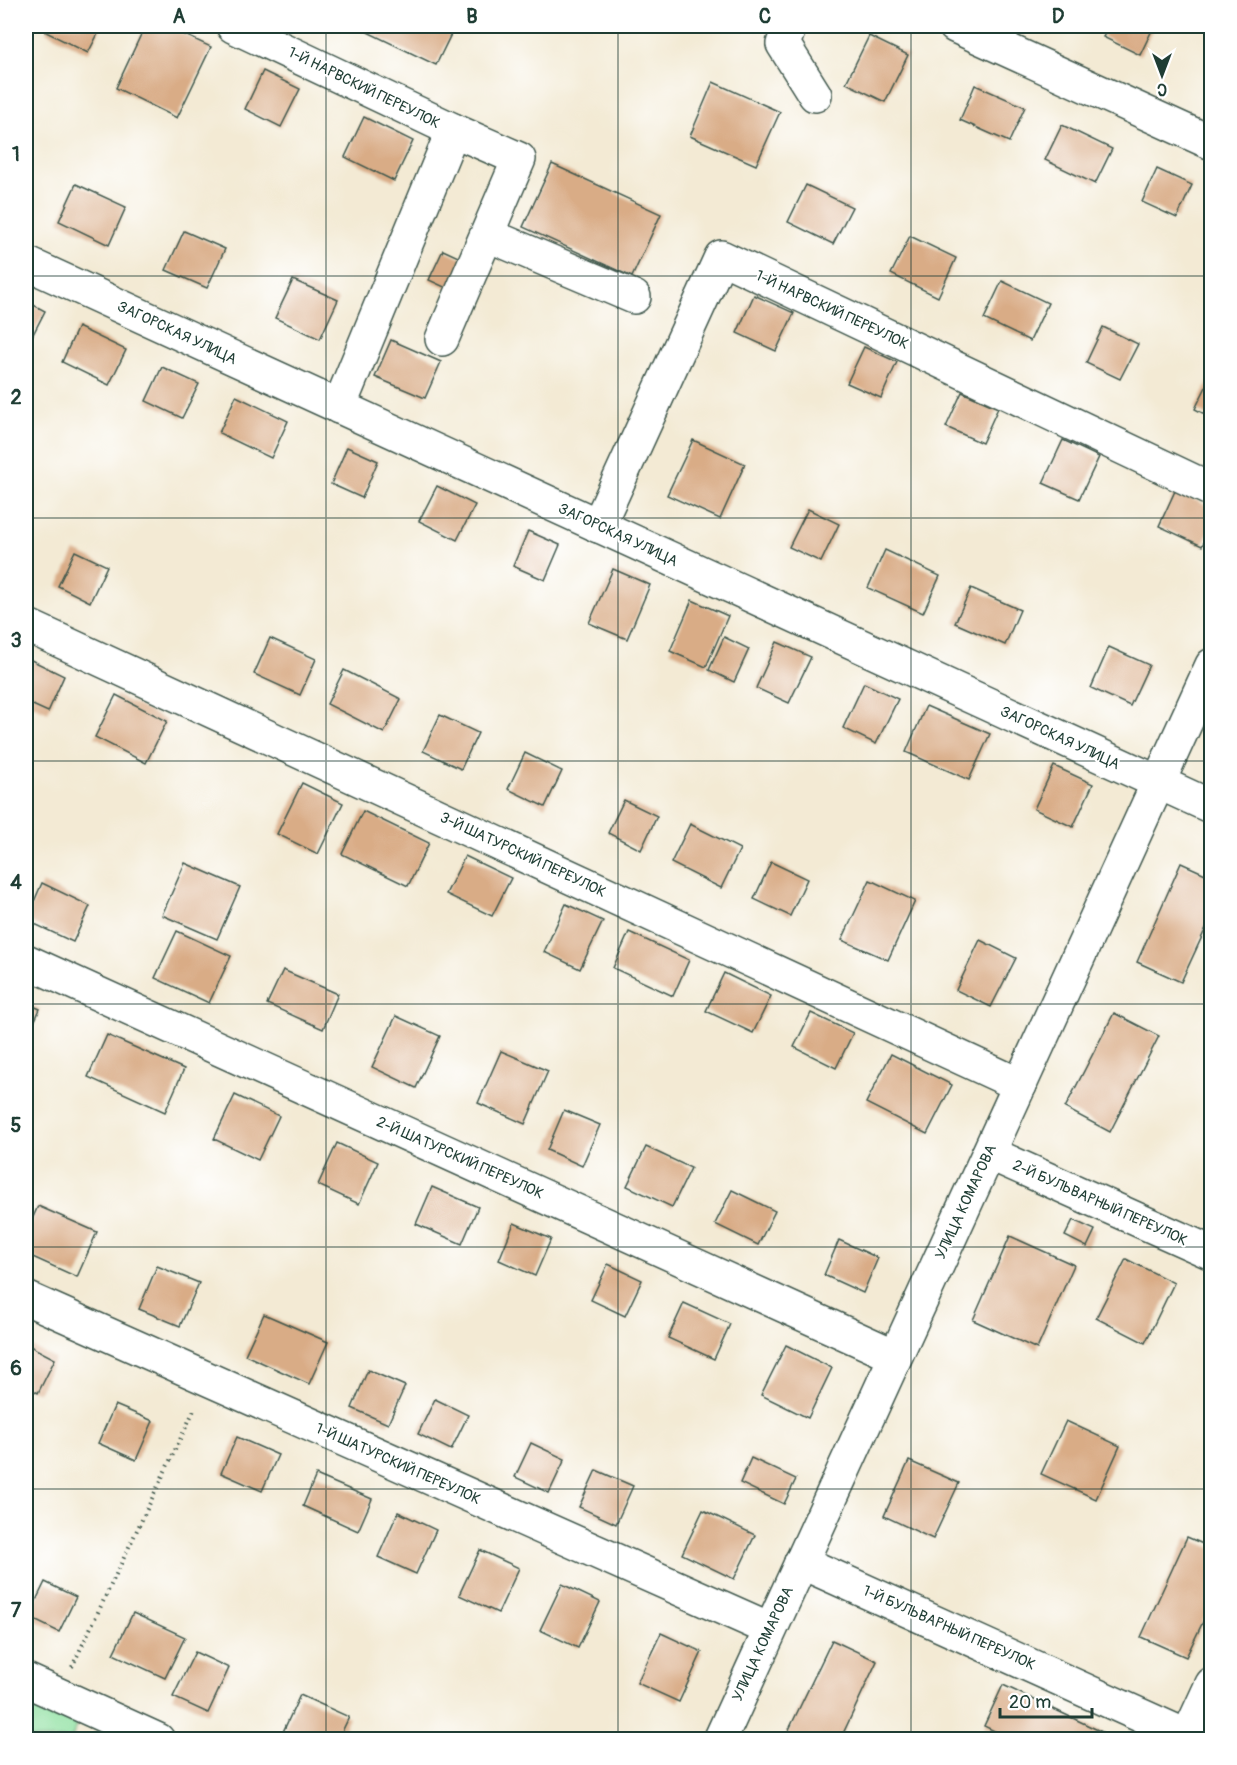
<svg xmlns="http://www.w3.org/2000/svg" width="1237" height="1765" viewBox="0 0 1237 1765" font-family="Pangolin,sans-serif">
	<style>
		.green { fill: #8ee0a0; stroke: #568e6a; stroke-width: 1.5 }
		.building { fill: #d9ac86 }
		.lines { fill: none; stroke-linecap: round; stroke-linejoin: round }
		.minor-casing { stroke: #3f574c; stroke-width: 36 }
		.major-casing { stroke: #3f574c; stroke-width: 36 }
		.path { stroke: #3f574c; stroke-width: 4; stroke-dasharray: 1.5 4.5; stroke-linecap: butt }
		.minor { stroke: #fff; stroke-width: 33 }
		.major { stroke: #fff; stroke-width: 33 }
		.grid { fill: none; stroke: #1f3d34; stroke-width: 1.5; stroke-opacity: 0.55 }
		.labels { text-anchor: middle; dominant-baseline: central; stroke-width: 4.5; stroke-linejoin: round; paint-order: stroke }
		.street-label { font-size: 15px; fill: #1f3d34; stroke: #fff }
		.neatline { fill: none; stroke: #1f3d34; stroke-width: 2 }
		.grid-label { font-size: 20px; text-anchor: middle; font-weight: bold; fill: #1f3d34 }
	</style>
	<rect width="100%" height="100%" fill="#fff"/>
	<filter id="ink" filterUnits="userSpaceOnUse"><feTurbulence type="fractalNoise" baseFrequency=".0167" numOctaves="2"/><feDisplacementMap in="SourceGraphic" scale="12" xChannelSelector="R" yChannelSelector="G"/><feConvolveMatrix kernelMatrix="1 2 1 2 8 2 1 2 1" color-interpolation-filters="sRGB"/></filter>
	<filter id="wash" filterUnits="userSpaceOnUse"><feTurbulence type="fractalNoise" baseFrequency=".008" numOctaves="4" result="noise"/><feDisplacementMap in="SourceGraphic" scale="24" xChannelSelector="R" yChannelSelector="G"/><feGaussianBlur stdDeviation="1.35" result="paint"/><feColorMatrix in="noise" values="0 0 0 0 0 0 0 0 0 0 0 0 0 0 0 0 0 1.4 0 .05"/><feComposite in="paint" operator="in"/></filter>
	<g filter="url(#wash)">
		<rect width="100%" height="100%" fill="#f3ead4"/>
		<path class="green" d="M26 1699 79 1722 71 1739H26Z"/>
		<g id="blocks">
			<g class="building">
				<path d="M49 26H102L88 53 46 32Z"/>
				<path d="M145 26H166L211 47 177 118 116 88Z"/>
				<path d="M360 26H450L454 28 436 65 359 28Z"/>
				<path d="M1109 26H1154L1140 55 1103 37Z"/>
				<path d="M869 36 908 55 885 102 846 83Z"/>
				<path d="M263 71 300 89 281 127 245 109Z"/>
				<path d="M713 82 780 112 756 165 690 136Z"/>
				<path d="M975 85 1025 107 1009 142 960 120Z"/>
				<path d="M364 117 413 141 394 181 345 157Z"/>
				<path d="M1062 125 1112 149 1095 184 1045 160Z"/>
				<path d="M552 164 661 214 632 277 523 227Z"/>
				<path d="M1157 169 1192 185 1177 218 1142 202Z"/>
				<path d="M76 184 126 207 109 245 59 221Z"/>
				<path d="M806 185 852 207 833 244 788 222Z"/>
				<path d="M184 231 225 249 207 288 166 270Z"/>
				<path d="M910 236 956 258 938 297 891 274Z"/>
				<path d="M443 250 467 261 453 291 429 280Z"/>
				<path d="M293 280 338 300 320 339 275 318Z"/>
				<path d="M1002 281 1048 303 1030 341 984 319Z"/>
				<path d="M754 295 794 313 776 351 737 333Z"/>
				<path d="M26 301 45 311 26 348Z"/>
				<path d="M78 327 126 350 109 385 62 362Z"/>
				<path d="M1103 327 1138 344 1120 379 1086 363Z"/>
				<path d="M391 340 441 362 425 398 375 377Z"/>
				<path d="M864 347 897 362 881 398 847 383Z"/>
				<path d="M162 367 199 384 182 418 146 401Z"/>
				<path d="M1212 375V418L1195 409Z"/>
				<path d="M962 392 998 408 982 443 946 427Z"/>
				<path d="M236 396 288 421 271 458 219 433Z"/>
				<path d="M693 440 745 464 720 519 667 495Z"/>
				<path d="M1063 440 1099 457 1079 499 1043 483Z"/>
				<path d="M347 447 378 461 362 498 331 484Z"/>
				<path d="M437 486 475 505 457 540 419 521Z"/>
				<path d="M1175 491 1212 508V525L1202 546 1159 526Z"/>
				<path d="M808 509 839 524 821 562 789 547Z"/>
				<path d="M528 531 560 545 545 580 513 566Z"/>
				<path d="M885 550 940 576 923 613 868 588Z"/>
				<path d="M75 551 107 566 90 602 58 586Z"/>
				<path d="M613 569 650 585 627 639 589 623Z"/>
				<path d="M971 588 1020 610 1005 645 955 623Z"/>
				<path d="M692 600 728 616 706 667 670 651Z"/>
				<path d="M724 637 749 649 734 682 709 670Z"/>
				<path d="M270 638 316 659 300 695 254 674Z"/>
				<path d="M777 642 811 657 789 703 756 688Z"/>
				<path d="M1109 647 1149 665 1130 706 1091 688Z"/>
				<path d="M27 658 64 676 48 712 26 702Z"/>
				<path d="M344 670 401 699 384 733 327 704Z"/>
				<path d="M864 683 898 699 876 744 843 728Z"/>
				<path d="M116 695 167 721 146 763 95 737Z"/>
				<path d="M926 706 990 734 969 780 906 752Z"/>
				<path d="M440 715 478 733 461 769 423 751Z"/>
				<path d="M525 753 562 771 545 807 508 789Z"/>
				<path d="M1054 766 1093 784 1073 827 1034 809Z"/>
				<path d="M302 783 343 803 318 854 277 834Z"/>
				<path d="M624 800 657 816 641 850 608 833Z"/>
				<path d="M363 811 429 843 408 886 342 854Z"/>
				<path d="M690 824 740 849 721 888 671 863Z"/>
				<path d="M465 856 511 878 492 916 446 894Z"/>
				<path d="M771 862 807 879 790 916 754 899Z"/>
				<path d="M185 863 240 887 217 939 162 915Z"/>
				<path d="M1181 863 1212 877V915L1181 982 1137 962Z"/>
				<path d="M870 880 915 901 888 960 842 940Z"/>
				<path d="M42 883 90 906 73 942 26 920Z"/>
				<path d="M566 904 603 921 580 969 544 952Z"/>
				<path d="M177 931 231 956 209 1003 155 978Z"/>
				<path d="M629 932 689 960 673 996 613 968Z"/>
				<path d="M980 940 1016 958 991 1007 956 990Z"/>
				<path d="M283 970 338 994 323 1029 267 1004Z"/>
				<path d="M724 973 771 996 753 1033 706 1011Z"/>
				<path d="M26 1003 40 1009 26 1040Z"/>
				<path d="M811 1013 853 1033 836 1068 794 1047Z"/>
				<path d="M1114 1013 1159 1036 1110 1132 1065 1108Z"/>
				<path d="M396 1016 440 1036 416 1088 372 1067Z"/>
				<path d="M107 1035 184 1069 165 1112 88 1077Z"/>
				<path d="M501 1051 548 1071 525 1124 478 1103Z"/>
				<path d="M891 1054 952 1085 927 1134 866 1103Z"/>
				<path d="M235 1095 279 1116 258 1160 214 1139Z"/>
				<path d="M564 1110 600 1125 582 1166 547 1150Z"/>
				<path d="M337 1143 378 1162 359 1204 318 1185Z"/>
				<path d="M646 1147 691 1168 672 1207 627 1186Z"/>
				<path d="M432 1187 478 1207 462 1244 416 1224Z"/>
				<path d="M732 1190 775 1211 758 1245 715 1224Z"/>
				<path d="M38 1206 97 1232 77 1277 26 1254V1233Z"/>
				<path d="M1073 1220 1095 1230 1087 1247 1065 1236Z"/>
				<path d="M514 1223 551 1239 535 1276 499 1260Z"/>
				<path d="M1010 1236 1074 1265 1037 1349 973 1320Z"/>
				<path d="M839 1240 878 1258 863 1293 824 1275Z"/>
				<path d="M1126 1259 1174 1283 1145 1343 1096 1318Z"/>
				<path d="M608 1264 642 1280 625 1316 591 1300Z"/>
				<path d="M157 1266 199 1283 180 1326 139 1309Z"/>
				<path d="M684 1303 730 1324 714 1359 668 1338Z"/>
				<path d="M264 1314 328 1342 309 1384 245 1355Z"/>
				<path d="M26 1344 55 1359 38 1393 26 1386Z"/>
				<path d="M786 1345 832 1368 808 1418 761 1395Z"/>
				<path d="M368 1370 405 1386 388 1424 352 1408Z"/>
				<path d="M435 1399 468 1415 451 1450 418 1434Z"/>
				<path d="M115 1405 153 1421 136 1460 98 1443Z"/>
				<path d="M1066 1421 1120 1446 1096 1499 1041 1474Z"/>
				<path d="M237 1437 278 1455 262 1491 221 1473Z"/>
				<path d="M531 1443 565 1459 549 1493 515 1477Z"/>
				<path d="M751 1458 796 1479 784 1504 740 1483Z"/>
				<path d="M909 1461 959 1483 933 1539 884 1516Z"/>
				<path d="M596 1470 633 1486 616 1524 579 1507Z"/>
				<path d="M316 1475 372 1499 358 1531 303 1506Z"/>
				<path d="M703 1510 755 1535 734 1579 682 1554Z"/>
				<path d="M398 1512 436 1530 416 1574 378 1557Z"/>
				<path d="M1187 1537 1212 1548V1603L1186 1657 1141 1637Z"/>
				<path d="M480 1550 519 1568 498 1613 459 1595Z"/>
				<path d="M45 1582 76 1597 59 1632 28 1617Z"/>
				<path d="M562 1584 600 1602 578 1648 540 1630Z"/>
				<path d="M133 1613 185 1637 165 1678 113 1654Z"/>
				<path d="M661 1633 702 1652 679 1702 637 1683Z"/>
				<path d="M832 1640 877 1661 840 1740H784Z"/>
				<path d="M195 1652 229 1668 208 1713 173 1697Z"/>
				<path d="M1003 1685 1102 1732 1099 1740H1013L984 1726Z"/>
				<path d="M300 1695 349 1717 338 1740H300L283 1732Z"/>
			</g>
		</g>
	</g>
	<g filter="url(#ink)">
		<use href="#blocks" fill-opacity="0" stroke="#3f574c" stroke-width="1.5"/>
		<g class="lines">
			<g class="minor-casing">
				<g id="minor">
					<path d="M233 26 453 130 339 407"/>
					<path d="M790 26 783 44 815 95"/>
					<path d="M955 26 1212 143"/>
					<path d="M488 235 634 297"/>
					<path d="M26 263 1212 807"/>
					<path d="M442 339 519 159 453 130"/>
					<path d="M598 526 721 257 1212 490"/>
					<path d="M26 625 1020 1085"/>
					<path d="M26 961 895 1356"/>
					<path d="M989 1153 1212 1253"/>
					<path d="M26 1298 770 1629"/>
					<path d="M801 1562 1195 1740"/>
					<path d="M1188 1736 1212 1684"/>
					<path d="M720 1740 1212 665"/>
				</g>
			</g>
			<g class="major-casing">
				<path id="major" d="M26 1680 158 1740"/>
			</g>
			<path class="path" d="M72 1667 195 1408"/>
			<use href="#minor" class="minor"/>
			<use href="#major" class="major"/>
		</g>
	</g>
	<path class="grid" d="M326 26V1740M618 26V1740M911 26V1740M26 276H1212M26 518H1212M26 761H1212M26 1004H1212M26 1247H1212M26 1489H1212"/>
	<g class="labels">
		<g class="street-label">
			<text transform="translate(364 88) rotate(26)">1-Й НАРВСКИЙ ПЕРЕУЛОК</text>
			<text transform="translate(832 310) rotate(25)">1-Й НАРВСКИЙ ПЕРЕУЛОК</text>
			<text transform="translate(177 333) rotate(25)">ЗАГОРСКАЯ УЛИЦА</text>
			<text transform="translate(618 535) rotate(25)">ЗАГОРСКАЯ УЛИЦА</text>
			<text transform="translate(1060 738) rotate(25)">ЗАГОРСКАЯ УЛИЦА</text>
			<text transform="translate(523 855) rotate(25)">3-Й ШАТУРСКИЙ ПЕРЕУЛОК</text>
			<text transform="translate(460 1158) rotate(24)">2-Й ШАТУРСКИЙ ПЕРЕУЛОК</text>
			<text transform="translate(966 1202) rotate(-65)">УЛИЦА КОМАРОВА</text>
			<text transform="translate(1100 1203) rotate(24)">2-Й БУЛЬВАРНЫЙ ПЕРЕУЛОК</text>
			<text transform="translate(398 1464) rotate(24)">1-Й ШАТУРСКИЙ ПЕРЕУЛОК</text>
			<text transform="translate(949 1628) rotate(24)">1-Й БУЛЬВАРНЫЙ ПЕРЕУЛОК</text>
			<text transform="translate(763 1644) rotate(-65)">УЛИЦА КОМАРОВА</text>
		</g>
	</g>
	<rect width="1237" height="1765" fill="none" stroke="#fff" stroke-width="66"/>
	<g transform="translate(1162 75) rotate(180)" stroke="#ffffff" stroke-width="4.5" paint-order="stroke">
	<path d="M0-4.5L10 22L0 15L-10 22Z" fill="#1f3d34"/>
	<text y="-9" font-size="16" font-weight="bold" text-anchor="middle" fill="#1f3d34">С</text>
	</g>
	<path d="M1000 1708v9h92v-9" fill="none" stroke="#1f3d34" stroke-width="3"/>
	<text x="1009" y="1708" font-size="18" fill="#1f3d34" stroke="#ffffff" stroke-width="4.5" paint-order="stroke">20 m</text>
	<rect x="33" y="33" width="1171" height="1699" class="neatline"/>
	<g class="grid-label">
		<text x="179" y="23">A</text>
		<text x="472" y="23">B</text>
		<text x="765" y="23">C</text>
		<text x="1058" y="23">D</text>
		<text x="16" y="161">1</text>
		<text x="16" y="404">2</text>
		<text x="16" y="647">3</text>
		<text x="16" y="889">4</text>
		<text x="16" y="1132">5</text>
		<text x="16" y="1375">6</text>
		<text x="16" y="1617">7</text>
	</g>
</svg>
